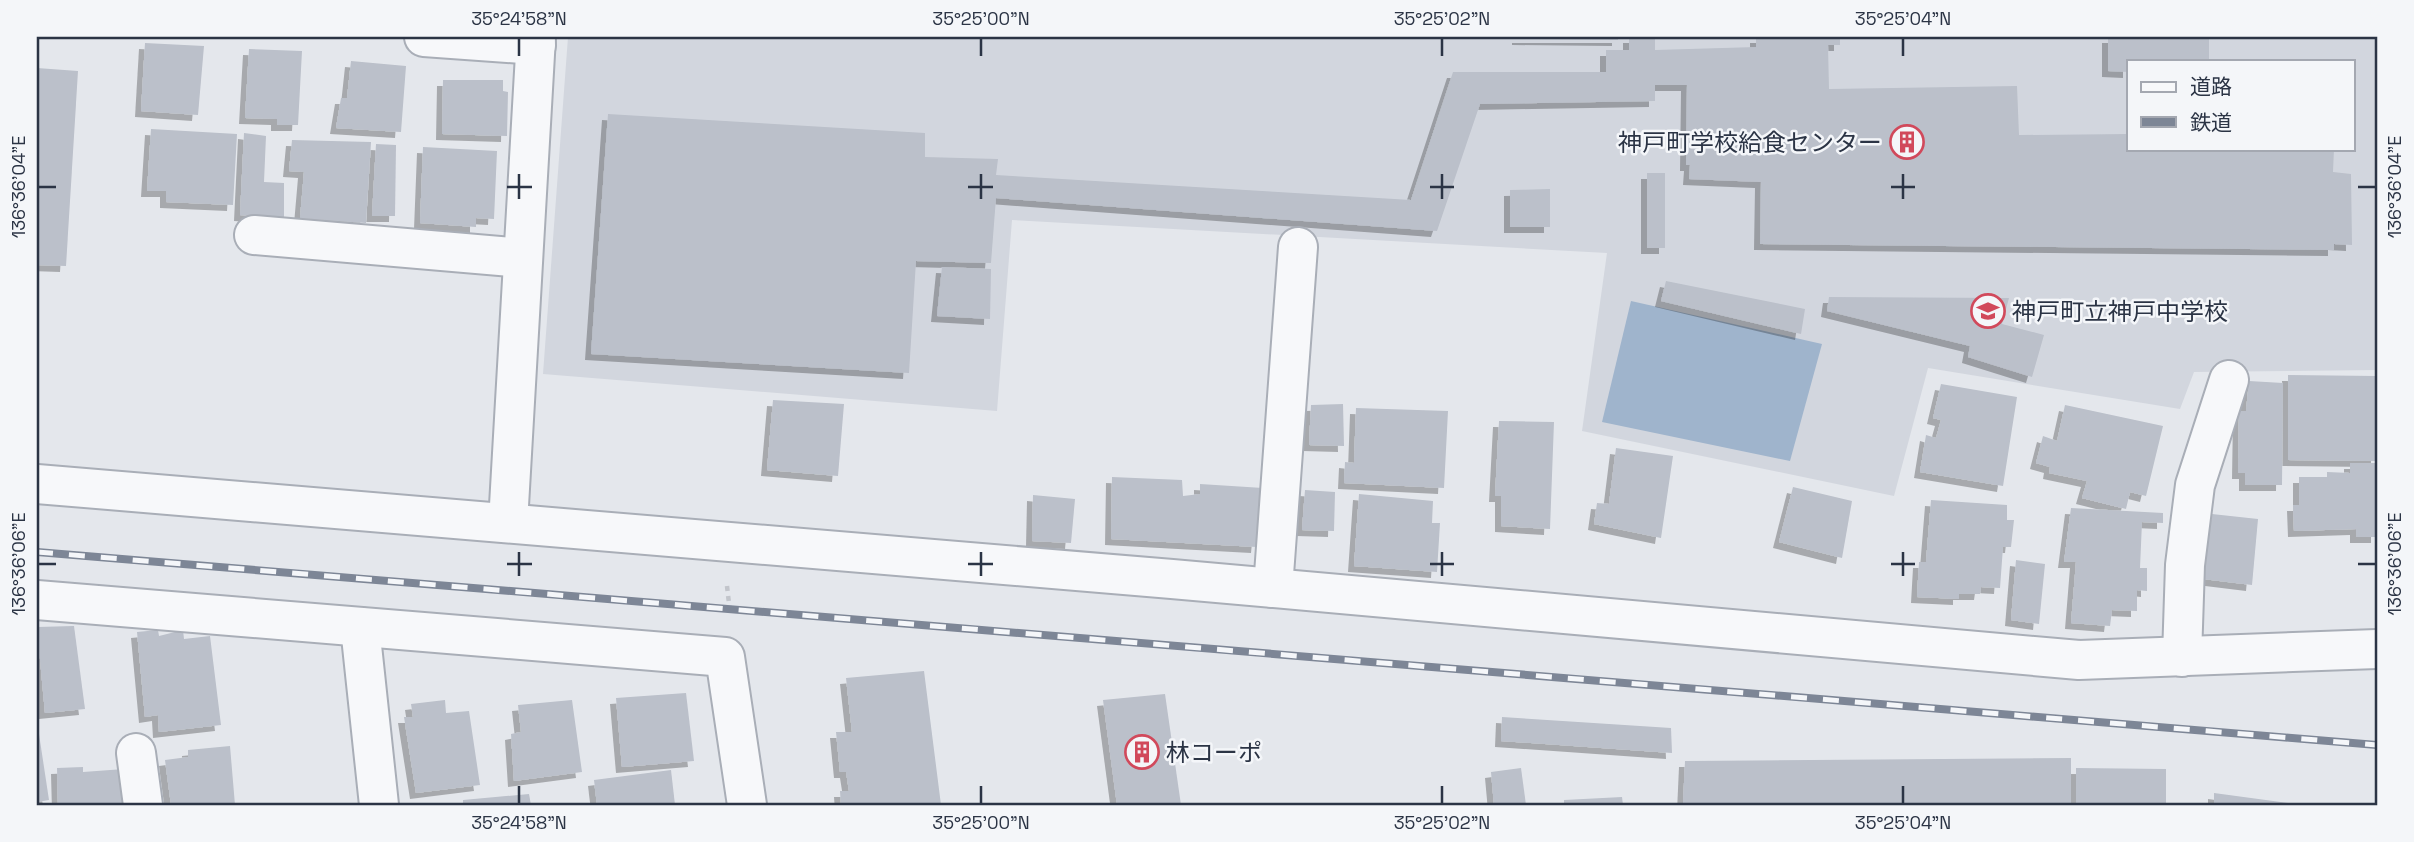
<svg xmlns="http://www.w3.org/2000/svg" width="2414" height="842" viewBox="0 0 2414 842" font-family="'Space Grotesk','Noto Sans JP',sans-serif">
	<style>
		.built { fill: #d2d6de; fill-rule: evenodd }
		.water { fill: #9fb4cc }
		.building { fill: #bbc0ca; filter: url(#shadow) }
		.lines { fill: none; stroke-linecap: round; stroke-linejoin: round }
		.street-casing { stroke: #a9aeb7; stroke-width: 42 }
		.path { stroke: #c2c5cb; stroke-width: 4.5; stroke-dasharray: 5 5; stroke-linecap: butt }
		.street { stroke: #f7f8fa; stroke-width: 38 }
		.rail-casing { stroke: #7d8696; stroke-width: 8 }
		.rail { stroke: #f4f6f9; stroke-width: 5; stroke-dasharray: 16; stroke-linecap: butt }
		.ticks { fill: none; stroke: #2b3445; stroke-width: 2.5 }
		.labels { text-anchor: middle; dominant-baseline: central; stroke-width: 5; stroke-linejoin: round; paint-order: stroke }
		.poi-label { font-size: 24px; fill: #2b3445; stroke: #f4f6f9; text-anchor: start }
		.neatline { fill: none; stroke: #2b3445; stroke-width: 2.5 }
		.ticks-label { font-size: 18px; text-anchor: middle; fill: #2b3445 }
	</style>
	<defs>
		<filter id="shadow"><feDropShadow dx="-6" dy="6" stdDeviation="0" flood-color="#0004"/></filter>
	</defs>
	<rect width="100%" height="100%" fill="#e4e7ec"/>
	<path class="built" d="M568 37H2377V370L2194 372 2180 409 1928 368 1894 496 1582 431 1607 253 1012 220 997 411 543 374ZM2129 61H2353V149H2129Z"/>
	<path class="water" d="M1631 301 1822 344 1790 461 1602 422Z"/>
	<g class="building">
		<path d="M1518 37H1618V40L1518 39Z"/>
		<path d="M1629 37H1655V50L1756 47V37H1840V45H1828L1829 89 2017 86 2019 135 2129 134V149H2334L2333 172 2351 174 2352 245 2334 244V250L1760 244 1761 182 1689 179 1690 165H1686L1687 85H1655V101L1480 104 1437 231 996 198 991 263 916 261 909 373 591 354 608 114 925 133V157L998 159 996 175 1411 200 1453 72H1606V50H1629Z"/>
		<path d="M2108 37H2209V61H2129V72L2108 71Z"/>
		<path d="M145 43 204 46 198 115 141 111Z"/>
		<path d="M249 49 302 51 298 125H277V119L245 118Z"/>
		<path d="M351 61 406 66 401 132 336 128 341 98H347Z"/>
		<path d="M37 68 78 71 66 266 37 265Z"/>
		<path d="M443 80H503V91L508 92 507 136 442 134Z"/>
		<path d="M151 129 237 134 233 205 166 202V191H147Z"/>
		<path d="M244 133 266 136 264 182 284 183V218L240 215Z"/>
		<path d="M292 140 371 142 366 223 300 218 304 172 289 171Z"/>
		<path d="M376 144 396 145 395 216H372Z"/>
		<path d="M423 147 497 151 494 219 476 218V227L420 223Z"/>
		<rect x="1647" y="173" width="18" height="75"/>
		<path d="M1550 189V227H1510V190Z"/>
		<path d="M942 267 991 269 990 319 937 316Z"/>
		<path d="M1666 281 1805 309 1801 334 1661 301Z"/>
		<path d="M1829 297 2009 298 2002 324 2044 335 2032 377 1968 357 1970 346 1827 311Z"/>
		<path d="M2288 375 2377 376V461L2288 460Z"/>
		<path d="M2249 381 2283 383 2282 485H2245V473H2238L2239 411H2246Z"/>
		<path d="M1941 384 2017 397 2003 486 1920 472 1926 435 1936 438 1941 420 1933 418Z"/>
		<path d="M773 400 844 404 838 476 767 470Z"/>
		<path d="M1343 404 1344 446 1309 445 1311 405Z"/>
		<path d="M2065 405 2163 426 2146 496 2130 492 2126 509 2082 498 2087 481 2049 473 2050 467 2036 463 2043 436 2057 441Z"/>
		<path d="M1356 408 1448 411 1444 488 1344 483 1345 462 1354 463Z"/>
		<path d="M1499 421 1554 422 1550 529 1501 526V496H1495Z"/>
		<path d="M1616 448 1673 456 1661 538 1594 524 1597 503 1609 504Z"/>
		<path d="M2350 463H2377V537H2356V529L2294 531 2293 505H2299V477H2327V472L2350 473Z"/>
		<path d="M1112 477 1182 480 1183 496 1200 494V484L1263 488 1257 547 1111 539Z"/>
		<path d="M1793 487 1852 501 1842 558 1779 542Z"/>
		<path d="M1305 490 1335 492 1334 531 1302 530Z"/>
		<path d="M1359 494 1433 501 1432 523H1440L1437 572 1354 566Z"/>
		<path d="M1033 495 1075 499 1071 543 1032 541Z"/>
		<path d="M1931 500 2007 505V520H2014L2011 547H2003L2000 588 1981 587 1980 594H1959V599L1917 597 1919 562H1926Z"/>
		<path d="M2071 508 2163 513V523L2142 522 2140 568H2147V591L2137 590V611L2112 610 2110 626 2071 623 2076 562H2064Z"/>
		<path d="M2212 514 2258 519 2252 585 2203 579Z"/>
		<path d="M2016 560 2045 564 2039 624 2011 620Z"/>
		<path d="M74 626 85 709 45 713 37 627Z"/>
		<path d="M158 630 159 636 183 630 184 639 210 636 221 725 159 732 158 715 145 717 137 632Z"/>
		<path d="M924 671 941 805H841L840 791H849L846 772H840L836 732H852L846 678Z"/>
		<path d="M686 693 694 761 622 767 616 698Z"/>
		<path d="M1165 694 1181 805H1117L1103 700Z"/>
		<path d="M445 700 446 713 469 711 480 785 416 793 404 717H413L411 704Z"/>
		<path d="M572 700 582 772 514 781 511 734 521 732 518 705Z"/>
		<path d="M1502 717 1671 728 1672 753 1501 741Z"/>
		<path d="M37 721 49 800 37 802Z"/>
		<path d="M230 746 235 805H171L165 760 188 757V750Z"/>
		<path d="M2071 758V805H1683L1685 761Z"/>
		<path d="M83 767V772L124 769 129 805H58L57 768Z"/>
		<path d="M1521 768 1526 805H1494L1491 772Z"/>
		<path d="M2076 768 2166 769V805H2076Z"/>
		<path d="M671 770 675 805H597L594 780Z"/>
		<path d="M2214 793 2288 803V805H2214Z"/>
		<path d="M529 794 531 805H463V800Z"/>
		<path d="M1622 797 1623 805H1564V800Z"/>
	</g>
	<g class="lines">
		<g class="street-casing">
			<g id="street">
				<path d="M424 37 536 45"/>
				<path d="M254 235 523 258"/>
				<path d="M37 484 1172 579 2079 660 2377 649"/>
				<path d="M508 523 536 37"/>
				<path d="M1273 588 1298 247"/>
				<path d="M37 600 725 657 747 805"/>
				<path d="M360 627 379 805"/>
				<path d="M2182 657 2185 565 2195 485 2229 380"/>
				<path d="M136 753 143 805"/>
			</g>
		</g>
		<path class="path" d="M727 586 730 612"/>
		<use href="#street" class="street"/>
		<g class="rail-casing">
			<path id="rail" d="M37 552 2377 745"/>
		</g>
		<use href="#rail" class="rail"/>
	</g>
	<path class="ticks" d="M519 38V56M981 38V56M1442 38V56M1903 38V56M519 174V199M981 174V199M1442 174V199M1903 174V199M38 187H56M507 187H532M968 187H993M1430 187H1454M1891 187H1915M2358 187H2376M519 552V576M981 552V576M1442 552V576M1903 552V576M38 564H56M507 564H532M968 564H993M1430 564H1454M1891 564H1915M2358 564H2376M519 786V804M981 786V804M1442 786V804M1903 786V804"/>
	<defs>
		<g id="building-ring" transform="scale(1.75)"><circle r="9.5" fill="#f4f6f9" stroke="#d1495b" stroke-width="1.5"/><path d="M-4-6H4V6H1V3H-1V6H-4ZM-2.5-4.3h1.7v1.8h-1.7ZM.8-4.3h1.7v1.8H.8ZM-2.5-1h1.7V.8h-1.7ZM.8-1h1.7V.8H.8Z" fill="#d1495b"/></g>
		<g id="school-ring" transform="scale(1.75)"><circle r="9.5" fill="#f4f6f9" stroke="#d1495b" stroke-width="1.5"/><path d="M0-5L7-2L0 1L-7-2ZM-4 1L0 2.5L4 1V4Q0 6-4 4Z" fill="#d1495b"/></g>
	</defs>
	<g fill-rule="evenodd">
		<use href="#building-ring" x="1907" y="142"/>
		<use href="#school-ring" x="1988" y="311"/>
		<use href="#building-ring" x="1142" y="752"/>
	</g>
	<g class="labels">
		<g class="poi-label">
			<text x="1882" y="142" text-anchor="end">神戸町学校給食センター</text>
			<text x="2012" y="311">神戸町立神戸中学校</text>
			<text x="1166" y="752">林コーポ</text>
		</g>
	</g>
	<rect width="2414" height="842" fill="none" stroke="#f4f6f9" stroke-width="77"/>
	<rect x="2127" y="60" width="228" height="91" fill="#f4f6f9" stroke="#a4a8b1" stroke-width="2"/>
	<rect x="2141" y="82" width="35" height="10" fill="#f7f8fa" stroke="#a4a8b1" stroke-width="2"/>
	<text x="2190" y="94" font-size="21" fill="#2b3445">道路</text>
	<rect x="2141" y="117" width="35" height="10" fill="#7d8696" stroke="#a4a8b1" stroke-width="2"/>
	<text x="2190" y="130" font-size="21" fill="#2b3445">鉄道</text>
	<rect x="38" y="38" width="2338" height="766" class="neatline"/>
	<g class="ticks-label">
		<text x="519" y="25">35°24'58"N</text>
		<text x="981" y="25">35°25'00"N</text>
		<text x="1442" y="25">35°25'02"N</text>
		<text x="1903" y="25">35°25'04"N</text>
		<text transform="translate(2395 187) rotate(-90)" y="6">136°36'04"E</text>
		<text transform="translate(19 187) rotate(-90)" y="6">136°36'04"E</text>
		<text transform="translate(2395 564) rotate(-90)" y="6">136°36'06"E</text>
		<text transform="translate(19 564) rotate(-90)" y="6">136°36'06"E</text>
		<text x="519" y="829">35°24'58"N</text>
		<text x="981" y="829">35°25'00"N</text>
		<text x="1442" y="829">35°25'02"N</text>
		<text x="1903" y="829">35°25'04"N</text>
	</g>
</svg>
